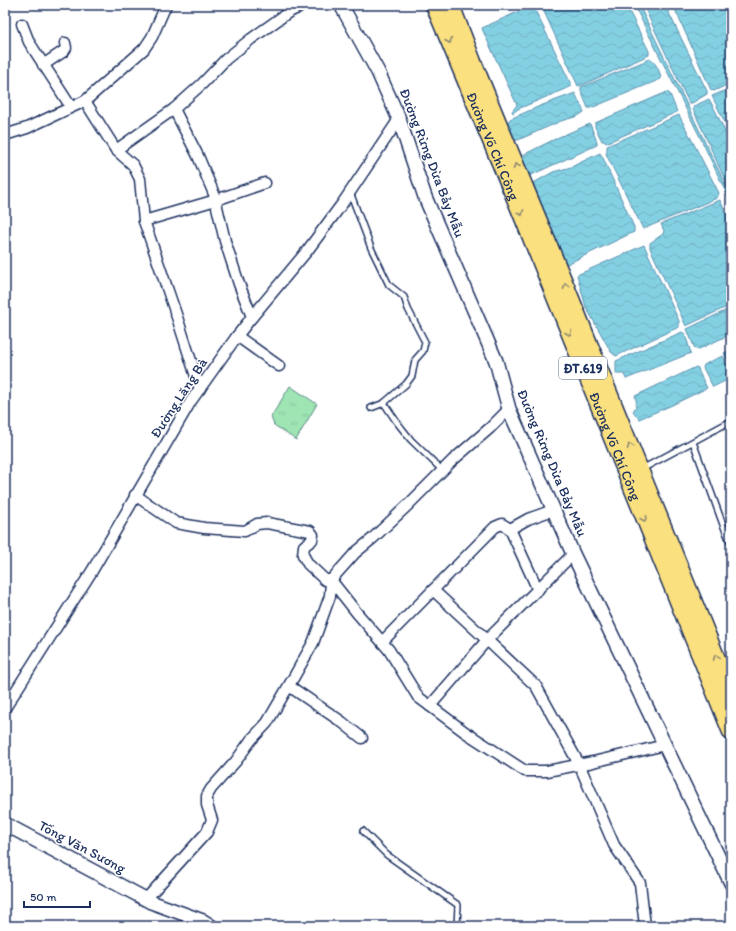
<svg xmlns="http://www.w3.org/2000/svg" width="736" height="931" viewBox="0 0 736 931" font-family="Itim,sans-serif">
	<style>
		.grass { fill: url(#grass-tufts); stroke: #5c8a88 }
		.water { fill: url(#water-waves); stroke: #5a90ae }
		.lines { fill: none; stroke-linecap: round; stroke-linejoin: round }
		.service-casing { stroke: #1b2f5e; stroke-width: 8 }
		.minor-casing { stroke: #1b2f5e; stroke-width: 13 }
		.tertiary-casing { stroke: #1b2f5e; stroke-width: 16 }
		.primary-casing { stroke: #1b2f5e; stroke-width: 19 }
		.service { stroke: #fff; stroke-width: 5 }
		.minor { stroke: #fff; stroke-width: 10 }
		.tertiary { stroke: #fff; stroke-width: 13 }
		.primary { stroke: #fbe080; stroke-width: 16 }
		.oneway { stroke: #8b886f }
		.labels { text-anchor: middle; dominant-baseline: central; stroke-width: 3; stroke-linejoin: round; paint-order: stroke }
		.shield { fill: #fff; stroke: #5f6d8e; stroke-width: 1 }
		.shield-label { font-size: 13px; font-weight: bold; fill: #1b2f5e }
		.street-label { font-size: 14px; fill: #1b2f5e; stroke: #fff }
	</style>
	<defs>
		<pattern id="grass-tufts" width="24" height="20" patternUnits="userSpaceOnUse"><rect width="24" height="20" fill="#9ee5b3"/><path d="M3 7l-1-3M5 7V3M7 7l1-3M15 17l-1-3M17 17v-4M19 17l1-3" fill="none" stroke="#88c59c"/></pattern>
		<pattern id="water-waves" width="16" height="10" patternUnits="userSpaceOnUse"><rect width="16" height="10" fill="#84d0e3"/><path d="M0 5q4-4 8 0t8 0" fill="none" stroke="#71b3c5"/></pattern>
	</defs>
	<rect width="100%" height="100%" fill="#fff"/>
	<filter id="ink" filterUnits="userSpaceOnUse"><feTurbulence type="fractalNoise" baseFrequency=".025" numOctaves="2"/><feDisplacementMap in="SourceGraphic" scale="8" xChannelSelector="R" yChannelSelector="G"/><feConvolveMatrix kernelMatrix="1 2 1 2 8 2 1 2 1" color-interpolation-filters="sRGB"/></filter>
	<g filter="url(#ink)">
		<path class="grass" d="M290 386 317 404 296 440 274 425 271 417Z"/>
		<g class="water">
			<path d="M541 5H626L649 51V55L582 85 578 86Z"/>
			<path d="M634 5H639L731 196V203L700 137Z"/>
			<path d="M643 5H665L707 91V94L692 103H689Z"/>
			<path d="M673 5H731V83L714 91 711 90Z"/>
			<path d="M531 6 534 8 572 86 518 109 513 113 512 111 517 105 483 31 482 28Z"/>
			<path d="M650 59C656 63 660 71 661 79L591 108H588L581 91V87Z"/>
			<path d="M731 88V135L712 96Z"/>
			<path d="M667 92 670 94 677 112 606 143 604 141H602L595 127V123Z"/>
			<path d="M575 93 584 112 578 116 561 121 518 140H514L506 126 510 119 540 106Z"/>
			<path d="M709 99 715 110 731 144V193L693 109 694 106Z"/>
			<path d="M679 115 719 193 717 198 643 229 607 156 606 153 607 152V146Z"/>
			<path d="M590 124 597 142V145L529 176H526L518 162 521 156 559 137Z"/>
			<path d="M600 153 603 158 634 227V232L567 264 562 261 530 185 553 172 571 167Z"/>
			<path d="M720 200 731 224V305L686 326 650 248V243L663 234 664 231 661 224Z"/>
			<path d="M644 245 679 321V327L616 356 611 352 586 307 577 275Z"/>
			<path d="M731 308V334L699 349H695L687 329Z"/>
			<path d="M682 332 685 334 691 353 626 379 624 374H616V361Z"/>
			<path d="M731 350V369L724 353Z"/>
			<path d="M723 356 731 374V378L713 387 703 368 704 365C710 361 716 359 723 356Z"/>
			<path d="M696 367 698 368 699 372 707 388 670 406 639 419 633 411C637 406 637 403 635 396Z"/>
		</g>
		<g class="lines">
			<g class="service-casing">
				<g id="service">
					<path d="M350 192 371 248 389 285 404 297 408 309 425 342 423 351 415 360 412 376 406 384 384 403 371 408"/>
					<path d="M384 403 396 421 411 440 443 471"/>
					<path d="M693 442 722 522 731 544"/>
					<path d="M642 469 731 421"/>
					<path d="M363 831 387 855 414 874 458 905 457 926"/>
				</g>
			</g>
			<g class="minor-casing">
				<g id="minor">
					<path d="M22 24 29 42 71 107"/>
					<path d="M43 65 64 51 66 48 65 43"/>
					<path d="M85 101 116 150 133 165 140 179 144 221 177 317 200 389"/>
					<path d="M174 109 198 156 214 194 225 241 239 284 252 317"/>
					<path d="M5 135 27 128 85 101 144 49 152 37 166 5"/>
					<path d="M116 150 174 109 202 84 226 59 251 39 289 12 304 5"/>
					<path d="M144 221 216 200 265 183"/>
					<path d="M237 336 279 366"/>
					<path d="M135 495 176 523 204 528 245 531 257 524 267 523 310 531 313 535 312 540 304 546 303 555 308 564 325 580H331L357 613 389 650 418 697 465 732 482 743 525 771H547L593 762 665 745"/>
					<path d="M510 529 528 519 553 510"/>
					<path d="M433 590 487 640 536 686 579 764 614 845 640 883 645 926"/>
					<path d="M382 642 495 527 502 524 510 529 538 590"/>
					<path d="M289 686 342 722 362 738"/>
					<path d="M430 706 487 640 573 554"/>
					<path d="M5 708 92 571 191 401 237 336 252 317 307 251 342 204 399 119"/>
					<path d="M146 899 207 832 212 820 207 805V796L211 789 236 761 251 740 267 723 295 675 313 643 330 596 331 580 355 553 372 539 409 504 453 460 490 428 509 409"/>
				</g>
			</g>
			<g class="tertiary-casing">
				<g id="tertiary">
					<path d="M341 5 378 72 399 119 425 197 496 361 509 409 573 554 731 883"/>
					<path d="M5 824 151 902 203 921 211 926"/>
				</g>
			</g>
			<g class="primary-casing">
				<g id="primary">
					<path id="s1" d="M434 5 519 208 731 732"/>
					<path d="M451 5 473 62 565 284 640 470 731 693"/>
				</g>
			</g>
			<use href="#service" class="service"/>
			<use href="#minor" class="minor"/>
			<use href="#tertiary" class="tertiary"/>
			<use href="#primary" class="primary"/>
		</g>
		<defs><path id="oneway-chevron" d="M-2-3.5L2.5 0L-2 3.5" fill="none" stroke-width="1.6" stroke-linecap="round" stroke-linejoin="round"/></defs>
		<g class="oneway">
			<use href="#oneway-chevron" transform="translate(449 41) rotate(67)"/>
			<use href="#oneway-chevron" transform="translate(516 166) rotate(-112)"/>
			<use href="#oneway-chevron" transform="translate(521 213) rotate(68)"/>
			<use href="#oneway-chevron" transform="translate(566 286) rotate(-112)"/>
			<use href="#oneway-chevron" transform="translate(569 333) rotate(68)"/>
			<use href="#oneway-chevron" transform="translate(630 446) rotate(-112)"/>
			<use href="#oneway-chevron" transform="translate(644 519) rotate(68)"/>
			<use href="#oneway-chevron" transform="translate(716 657) rotate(-112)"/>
		</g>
	</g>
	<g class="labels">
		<rect class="shield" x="559" y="357" width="48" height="22" rx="3"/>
		<g class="shield-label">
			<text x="583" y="368">ĐT.619</text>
		</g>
		<g class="street-label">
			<text stroke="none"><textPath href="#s1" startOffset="153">Đường Võ Chí Công</textPath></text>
			<text transform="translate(432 163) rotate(69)">Đường Rừng Dừa Bảy Mẫu</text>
			<text transform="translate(179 398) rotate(-57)">Đường Lăng Bà</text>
			<text stroke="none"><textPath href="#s1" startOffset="477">Đường Võ Chí Công</textPath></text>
			<text transform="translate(552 463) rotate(67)">Đường Rừng Dừa Bảy Mẫu</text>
			<text transform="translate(82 847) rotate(28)">Tống Văn Sương</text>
		</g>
	</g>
	<rect width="736" height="931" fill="none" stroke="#fff" stroke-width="20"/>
	<rect x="10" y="10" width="716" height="911" fill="none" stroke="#1b2f5e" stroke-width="1.5" filter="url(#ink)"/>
	<path d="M24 901v6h66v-6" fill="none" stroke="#1b2f5e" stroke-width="2"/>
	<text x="30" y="901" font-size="12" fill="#1b2f5e" stroke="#ffffff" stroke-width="3" paint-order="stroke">50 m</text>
</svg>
